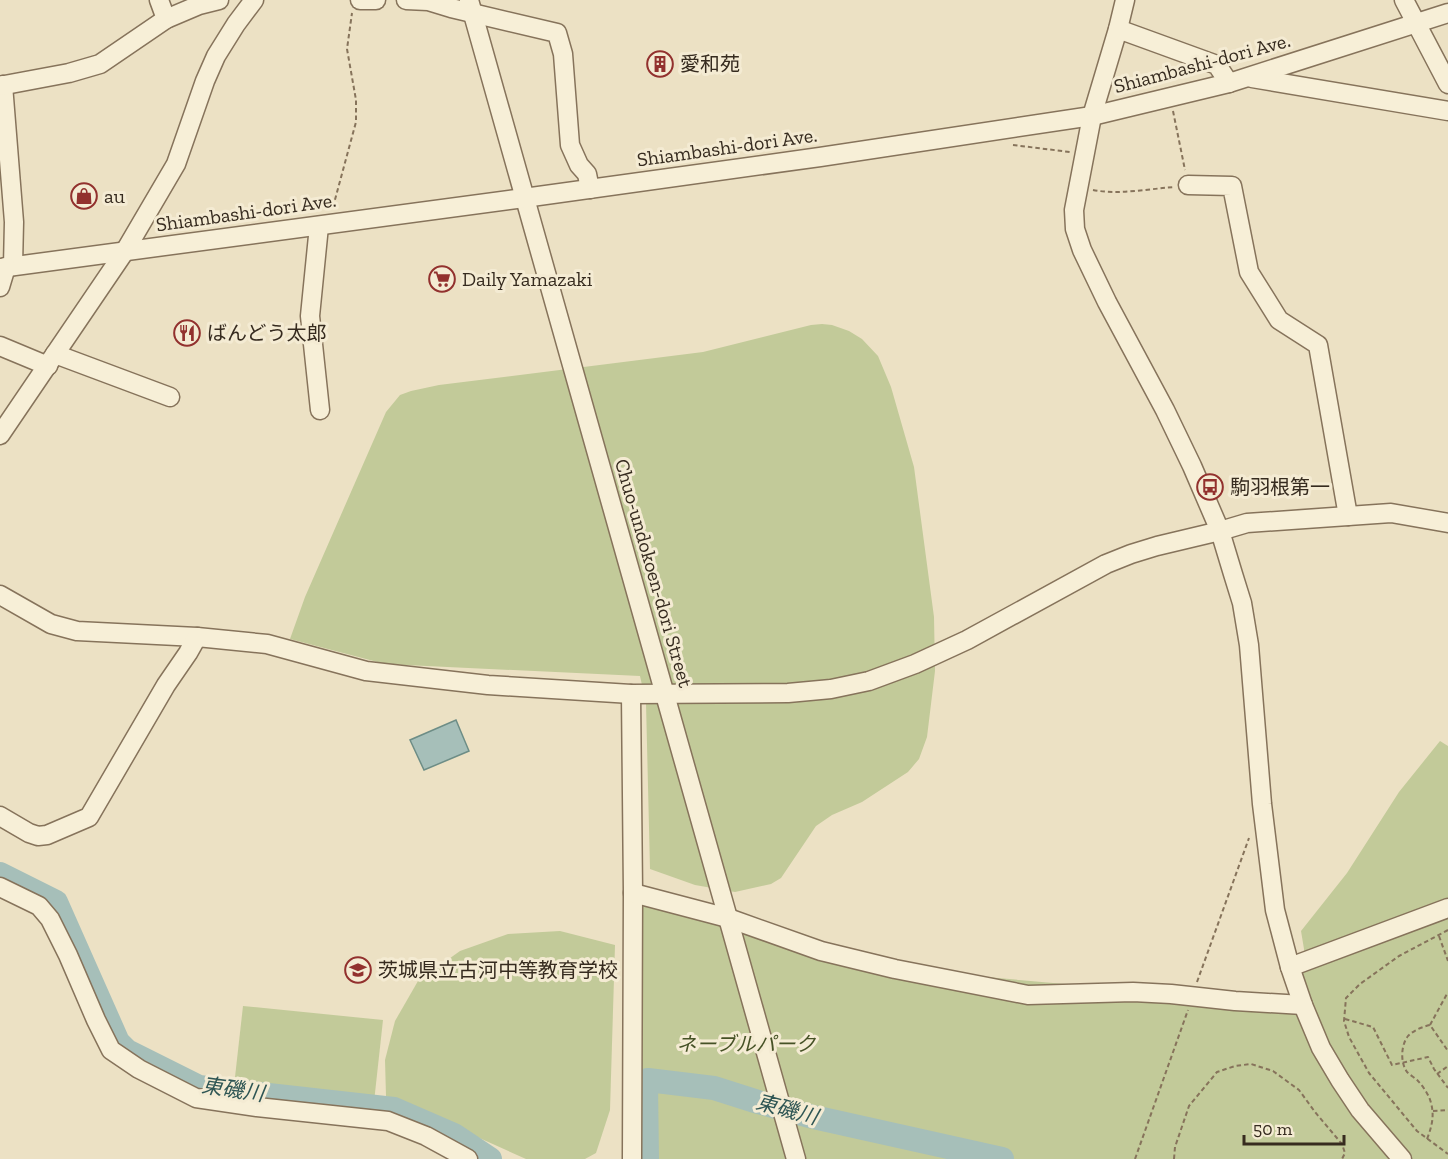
<svg xmlns="http://www.w3.org/2000/svg" width="1448" height="1159" viewBox="0 0 1448 1159" font-family="'Zilla Slab','Noto Sans JP',serif">
	<style>
		.green { fill: #c2ca99 }
		.water { fill: #a6bfb9; stroke: #6d8d86; stroke-width: 1.5 }
		.lines { fill: none; stroke-linecap: round; stroke-linejoin: round }
		.river { stroke: #a6bfb9; stroke-width: 24 }
		.minor-casing { stroke: #86735b; stroke-width: 21 }
		.path { stroke: #86735b; stroke-width: 2; stroke-dasharray: 4.5 3; stroke-linecap: butt }
		.minor { stroke: #f7efd7; stroke-width: 18 }
		.labels { text-anchor: middle; dominant-baseline: central; stroke-width: 6; stroke-linejoin: round; paint-order: stroke }
		.street-label { font-size: 20px; fill: #362b1f; stroke: #f4ebd3 }
		.poi-label { font-size: 20px; fill: #362b1f; stroke: #f4ebd3; text-anchor: start }
		.park-label { font-size: 20px; font-style: italic; fill: #465226; stroke: #f4ebd3 }
		.water-label { font-size: 21px; font-style: italic; fill: #2f5654; stroke: #f4ebd3 }
	</style>
	<rect width="100%" height="100%" fill="#ece1c4"/>
	<g class="green">
		<path d="M822 324 832 325 849 331 862 339 878 356 891 387 914 467 934 617 935 671 927 737 919 759 908 772 862 802 832 815 816 826 781 878 771 884 735 892 695 885 650 869 646 703 640 676 385 664 290 639 305 597 386 412 400 395 411 391 439 385 703 352 811 325Z"/>
		<path d="M1440 741 1448 746V1159H632L633 893 895 969 1303 1005 1292 971 1306 961 1301 931 1347 873 1399 792Z"/>
		<path d="M560 931 615 945 610 1110 596 1153 585 1159H526L386 1096 385 1060 395 1021 418 981 460 951 508 934Z"/>
		<path d="M243 1006 383 1020 374 1102 234 1086Z"/>
	</g>
	<path class="water" d="M456 720 469 751 424 770 410 740Z"/>
	<g class="lines">
		<g class="river">
			<path d="M0 874 56 902 118 1042 127 1051 199 1087 394 1109 454 1135 490 1159"/>
			<path d="M647 1159 646 1083 648 1080 714 1088 758 1102 809 1116 1002 1159"/>
		</g>
		<g class="minor-casing">
			<g id="minor">
				<path d="M159 0 166 19"/>
				<path d="M360 0H376"/>
				<path d="M406 0 428 1 451 8 557 33 563 54 570 145 579 165 587 174 590 189"/>
				<path d="M469 0 796 1159"/>
				<path d="M1125 0 1118 29 1092 116 1074 210 1075 229 1082 250 1107 302 1165 410 1192 466 1220 531 1233 574 1242 603 1249 645 1262 804 1275 910 1290 967 1303 1005 1321 1048 1340 1080 1360 1110 1402 1159"/>
				<path d="M1404 0 1448 84"/>
				<path d="M1118 29 1217 65 1229 83"/>
				<path d="M1252 78 1448 111"/>
				<path d="M3 85 14 222 13 266"/>
				<path d="M0 86 69 73 100 64 166 19 199 5 219 0"/>
				<path d="M1188 185 1232 186 1249 272 1279 320 1318 345 1348 516"/>
				<path d="M319 226 310 316 320 410"/>
				<path d="M0 268 524 198 820 157 1092 116 1229 83 1448 13"/>
				<path d="M0 287 6 267"/>
				<path d="M0 346 48 366"/>
				<path d="M55 354 170 397"/>
				<path d="M0 435 125 251 176 164 205 81 216 56 236 24 254 0"/>
				<path d="M0 595 51 624 77 631 197 637 267 644 366 671 488 685 631 694 788 693 831 689 869 681 915 664 967 640 1106 564 1131 554 1157 546 1220 531 1247 523 1391 513 1448 523"/>
				<path d="M631 694 633 893 632 1159"/>
				<path d="M0 816 29 833 38 836 47 835 89 817 166 685 188 653 197 637"/>
				<path d="M0 887 39 906 50 919 68 955 96 1020 111 1050 139 1069 196 1098 257 1107 388 1121 426 1136 468 1159"/>
				<path d="M633 893 728 918 821 951 895 969 1028 995 1133 992 1171 994 1235 1001 1303 1005"/>
				<path d="M1290 967 1448 908"/>
			</g>
		</g>
		<g class="path">
			<path d="M1173 111 1185 170"/>
			<path d="M1013 145 1070 152"/>
			<path d="M1093 190C1119 195 1148 189 1174 187"/>
			<path d="M333 207 356 122V100L347 49 352 13"/>
			<path d="M1448 930 1399 956 1360 984 1346 998 1344 1021 1349 1037 1369 1073 1417 1131 1448 1154"/>
			<path d="M1439 936 1448 961"/>
			<path d="M1197 982 1249 838"/>
			<path d="M1345 1019 1373 1027 1392 1065 1428 1057 1434 1069 1448 1088"/>
			<path d="M1430 1025 1448 992"/>
			<path d="M1437 1074 1448 1066"/>
			<path d="M1433 1111 1448 1110"/>
			<path d="M1427 1139C1433 1124 1435 1112 1429 1097 1426 1091 1422 1085 1418 1081 1415 1078 1410 1075 1407 1072 1400 1062 1401 1045 1408 1036 1414 1030 1422 1027 1430 1025L1448 1051"/>
			<path d="M1135 1159 1188 1010"/>
			<path d="M1174 1159 1175 1147 1189 1106 1217 1072 1235 1066 1251 1064 1273 1071 1299 1090 1315 1112 1342 1144 1345 1153 1342 1159"/>
		</g>
		<use href="#minor" class="minor"/>
	</g>
	<defs>
		<g id="building-ring" transform="scale(1.35)"><circle r="9.5" fill="#f4ebd3" stroke="#92312e" stroke-width="1.5"/><path d="M-4-6H4V6H1V3H-1V6H-4ZM-2.5-4.3h1.7v1.8h-1.7ZM.8-4.3h1.7v1.8H.8ZM-2.5-1h1.7V.8h-1.7ZM.8-1h1.7V.8H.8Z" fill="#92312e"/></g>
		<g id="shop-ring" transform="scale(1.35)"><circle r="9.5" fill="#f4ebd3" stroke="#92312e" stroke-width="1.5"/><path d="M-5-2.5h2.3a2.7 3.5 0 0 1 5.4 0H5L5.5 6h-11ZM-1.5-2.5h3a1.5 2.3 0 0 0-3 0Z" fill="#92312e"/></g>
		<g id="supermarket-ring" transform="scale(1.35)"><circle r="9.5" fill="#f4ebd3" stroke="#92312e" stroke-width="1.5"/><path d="M-6-5.5h2.5l.6 2H6L4.5 2H-2.5L-4.4-4H-6ZM-1.5 3.2a1.3 1.3 0 1 0 .1 0ZM3 3.2a1.3 1.3 0 1 0 .1 0Z" fill="#92312e"/></g>
		<g id="restaurant-ring" transform="scale(1.35)"><circle r="9.5" fill="#f4ebd3" stroke="#92312e" stroke-width="1.5"/><path d="M-5-6h1v4h1v-4h1v4h1v-4h1v5L-1.5 .5V6h-2V.5L-5-1ZM5-6V6H3V1.5H1.5Q1.5-4 5-6Z" fill="#92312e"/></g>
		<g id="bus-ring" transform="scale(1.35)"><circle r="9.5" fill="#f4ebd3" stroke="#92312e" stroke-width="1.5"/><path d="M-5-6H5V4H4V6H2V4H-2V6H-4V4H-5ZM-3.5-4V0h7V-4ZM-3.5 1.2v1.5H-2V1.2ZM2 1.2v1.5H3.5V1.2Z" fill="#92312e"/></g>
		<g id="school-ring" transform="scale(1.35)"><circle r="9.5" fill="#f4ebd3" stroke="#92312e" stroke-width="1.5"/><path d="M0-5L7-2L0 1L-7-2ZM-4 1L0 2.5L4 1V4Q0 6-4 4Z" fill="#92312e"/></g>
	</defs>
	<g fill-rule="evenodd">
		<use href="#building-ring" x="660" y="64"/>
		<use href="#shop-ring" x="84" y="196"/>
		<use href="#supermarket-ring" x="442" y="279"/>
		<use href="#restaurant-ring" x="187" y="333"/>
		<use href="#bus-ring" x="1210" y="487"/>
		<use href="#school-ring" x="358" y="970"/>
	</g>
	<g class="labels">
		<g class="street-label">
			<text transform="translate(1202 63) rotate(-15)">Shiambashi-dori Ave.</text>
			<text transform="translate(727 147) rotate(-8)">Shiambashi-dori Ave.</text>
			<text transform="translate(246 212) rotate(-8)">Shiambashi-dori Ave.</text>
			<text transform="translate(654 573) rotate(74)">Chuo-undokoen-dori Street</text>
		</g>
		<g class="poi-label">
			<text x="680" y="64">愛和苑</text>
			<text x="104" y="196">au</text>
			<text x="462" y="279">Daily Yamazaki</text>
			<text x="207" y="333">ばんどう太郎</text>
			<text x="1230" y="487">駒羽根第一</text>
			<text x="378" y="970">茨城県立古河中等教育学校</text>
		</g>
		<g class="park-label">
			<text x="746" y="1044">ネーブルパーク</text>
		</g>
		<g class="water-label">
			<text transform="translate(233 1089) rotate(8)">東磯川</text>
			<text transform="translate(787 1109) rotate(15)">東磯川</text>
		</g>
	</g>
	<path d="M1244 1135v9h100v-9" fill="none" stroke="#362b1f" stroke-width="3"/>
	<text x="1253" y="1135" font-size="18" fill="#362b1f" stroke="#f4ebd3" stroke-width="4.5" paint-order="stroke">50 m</text>
</svg>
